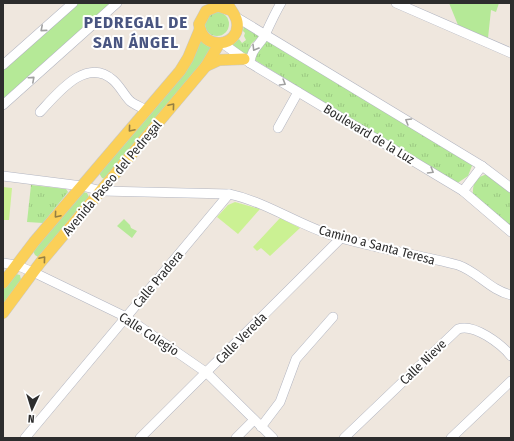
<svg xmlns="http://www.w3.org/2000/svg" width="514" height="441" viewBox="0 0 514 441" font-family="'Fira Sans Condensed',sans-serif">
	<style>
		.grass { fill: url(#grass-tufts) }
		.garden { fill: #b5e997 }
		.pitch { fill: #cbf193 }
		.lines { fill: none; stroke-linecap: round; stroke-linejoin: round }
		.minor-casing { stroke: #b2b5c1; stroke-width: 10 }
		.major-casing { stroke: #c8c8c8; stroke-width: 12 }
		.minor { stroke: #fff; stroke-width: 9 }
		.major { stroke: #fbd058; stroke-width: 11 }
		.oneway { stroke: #a0a0a0 }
		.oneway2 { stroke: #947e42 }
		.labels { text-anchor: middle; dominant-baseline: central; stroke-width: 4; stroke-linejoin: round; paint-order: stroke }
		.street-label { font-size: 13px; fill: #2d2d2d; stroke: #fff }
		.district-label { font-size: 17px; font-weight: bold; letter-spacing: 1px; fill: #495581; stroke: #fff }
	</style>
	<defs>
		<pattern id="grass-tufts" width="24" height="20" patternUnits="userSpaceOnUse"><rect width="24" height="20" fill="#b5e997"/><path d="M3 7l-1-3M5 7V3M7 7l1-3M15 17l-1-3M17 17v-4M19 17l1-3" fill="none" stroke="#9cc882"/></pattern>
	</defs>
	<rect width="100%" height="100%" fill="#efe7de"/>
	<g class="grass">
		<circle cx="217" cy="24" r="12"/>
		<path d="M244 25 261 35 251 44 248 56 232 45 239 39 242 43 246 40 244 36 245 33 243 31Z"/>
		<path d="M266 40 473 163 468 176 456 184 255 60V56Z"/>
		<path d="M488 174 511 192V228L473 194C472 183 477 176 488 174Z"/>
		<path d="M31 185 66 189 68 192 43 223 27 222Z"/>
	</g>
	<g class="garden">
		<path d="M78 3H114L3 102V70Z"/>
		<path d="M449 3H499L496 12 491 10 488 38 458 25Z"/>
		<path d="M199 40 207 46 215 48 106 179 102 178 99 173Z"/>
		<path d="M83 192 87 193 89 197 38 257 35 255 33 251Z"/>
		<path d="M124 219 130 225 131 228 137 231 132 238 117 226Z"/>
		<path d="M16 274 20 275 21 280 3 307V289Z"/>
	</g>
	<g class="pitch">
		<path d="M3 187 12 188 9 220H3Z"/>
		<path d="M235 202 260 209 238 234 217 217 228 205Z"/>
		<path d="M280 218 300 228 270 256 261 248 257 251 253 247Z"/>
	</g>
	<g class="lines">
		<g class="minor-casing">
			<g id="minor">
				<path d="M396 3 511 53"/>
				<path d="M236 17 482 166 511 188"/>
				<path d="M222 43 250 63 463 191 511 232"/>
				<path d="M250 63C251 49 259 46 265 35 270 24 275 13 281 3"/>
				<path d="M3 65 73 3"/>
				<path d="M3 105 117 3"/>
				<path d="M40 112C57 94 86 56 113 80 120 86 124 95 130 101 135 105 141 107 146 110"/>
				<path d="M278 128 298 92"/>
				<path d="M3 176 82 186 102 191 229 194C266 202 295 223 331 235 372 248 416 254 458 265 478 272 490 290 511 295"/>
				<path d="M463 191 482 166"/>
				<path d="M3 263 16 265 33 272 126 317 207 373 273 438"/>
				<path d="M261 427 280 402 296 359 333 317"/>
				<path d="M25 438 229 194"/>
				<path d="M140 438 341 238"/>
				<path d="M236 438 254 420"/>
				<path d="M344 438 458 329C474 323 501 344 511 356"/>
				<path d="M451 438 511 381"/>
			</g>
		</g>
		<g class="major-casing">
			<g id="major">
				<path d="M227 3C230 9 236 15 237 22 241 47 202 52 199 24L206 11 218 6 230 10"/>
				<path d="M206 66 219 60 244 59"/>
				<path d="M3 283 34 242 180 71 188 58 200 29"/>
				<path d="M3 313 40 263 206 66 219 44"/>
			</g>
		</g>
		<use href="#minor" class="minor"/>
		<use href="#major" class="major"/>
	</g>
	<defs><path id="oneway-chevron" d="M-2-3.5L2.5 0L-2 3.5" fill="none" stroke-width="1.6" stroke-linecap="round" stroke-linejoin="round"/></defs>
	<g class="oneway">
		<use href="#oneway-chevron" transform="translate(43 29) rotate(139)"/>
		<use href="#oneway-chevron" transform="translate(255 48) rotate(121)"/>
		<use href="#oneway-chevron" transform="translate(32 79) rotate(-42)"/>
		<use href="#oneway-chevron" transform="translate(283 83) rotate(31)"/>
		<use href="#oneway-chevron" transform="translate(408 121) rotate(-149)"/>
		<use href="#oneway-chevron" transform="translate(431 171) rotate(31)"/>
	</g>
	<g class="oneway2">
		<use href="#oneway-chevron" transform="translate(172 106) rotate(-50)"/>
		<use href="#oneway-chevron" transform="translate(131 129) rotate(130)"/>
		<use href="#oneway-chevron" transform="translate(57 215) rotate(130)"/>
		<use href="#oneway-chevron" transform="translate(43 259) rotate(-50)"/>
	</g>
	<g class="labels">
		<g class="street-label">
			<text transform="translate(369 134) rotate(31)">Boulevard de la Luz</text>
			<text transform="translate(112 178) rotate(-50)">Avenida Paseo del Pedregal</text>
			<text transform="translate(377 245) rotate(15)">Camino a Santa Teresa</text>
			<text transform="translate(158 279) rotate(-50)">Calle Pradera</text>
			<text transform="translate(149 334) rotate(33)">Calle Colegio</text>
			<text transform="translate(241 338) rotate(-45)">Calle Vereda</text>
			<text transform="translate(423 362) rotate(-44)">Calle Nieve</text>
		</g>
		<g class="district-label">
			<text x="136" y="22">PEDREGAL DE<tspan x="136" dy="20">SAN ÁNGEL</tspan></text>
		</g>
	</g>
	<rect width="514" height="441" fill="none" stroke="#2d2d2d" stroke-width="8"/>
	<g transform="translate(32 409) rotate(184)" stroke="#ffffff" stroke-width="3" paint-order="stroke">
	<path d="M0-3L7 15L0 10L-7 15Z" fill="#2d2d2d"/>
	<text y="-6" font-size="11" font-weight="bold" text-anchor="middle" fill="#2d2d2d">N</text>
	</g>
</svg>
